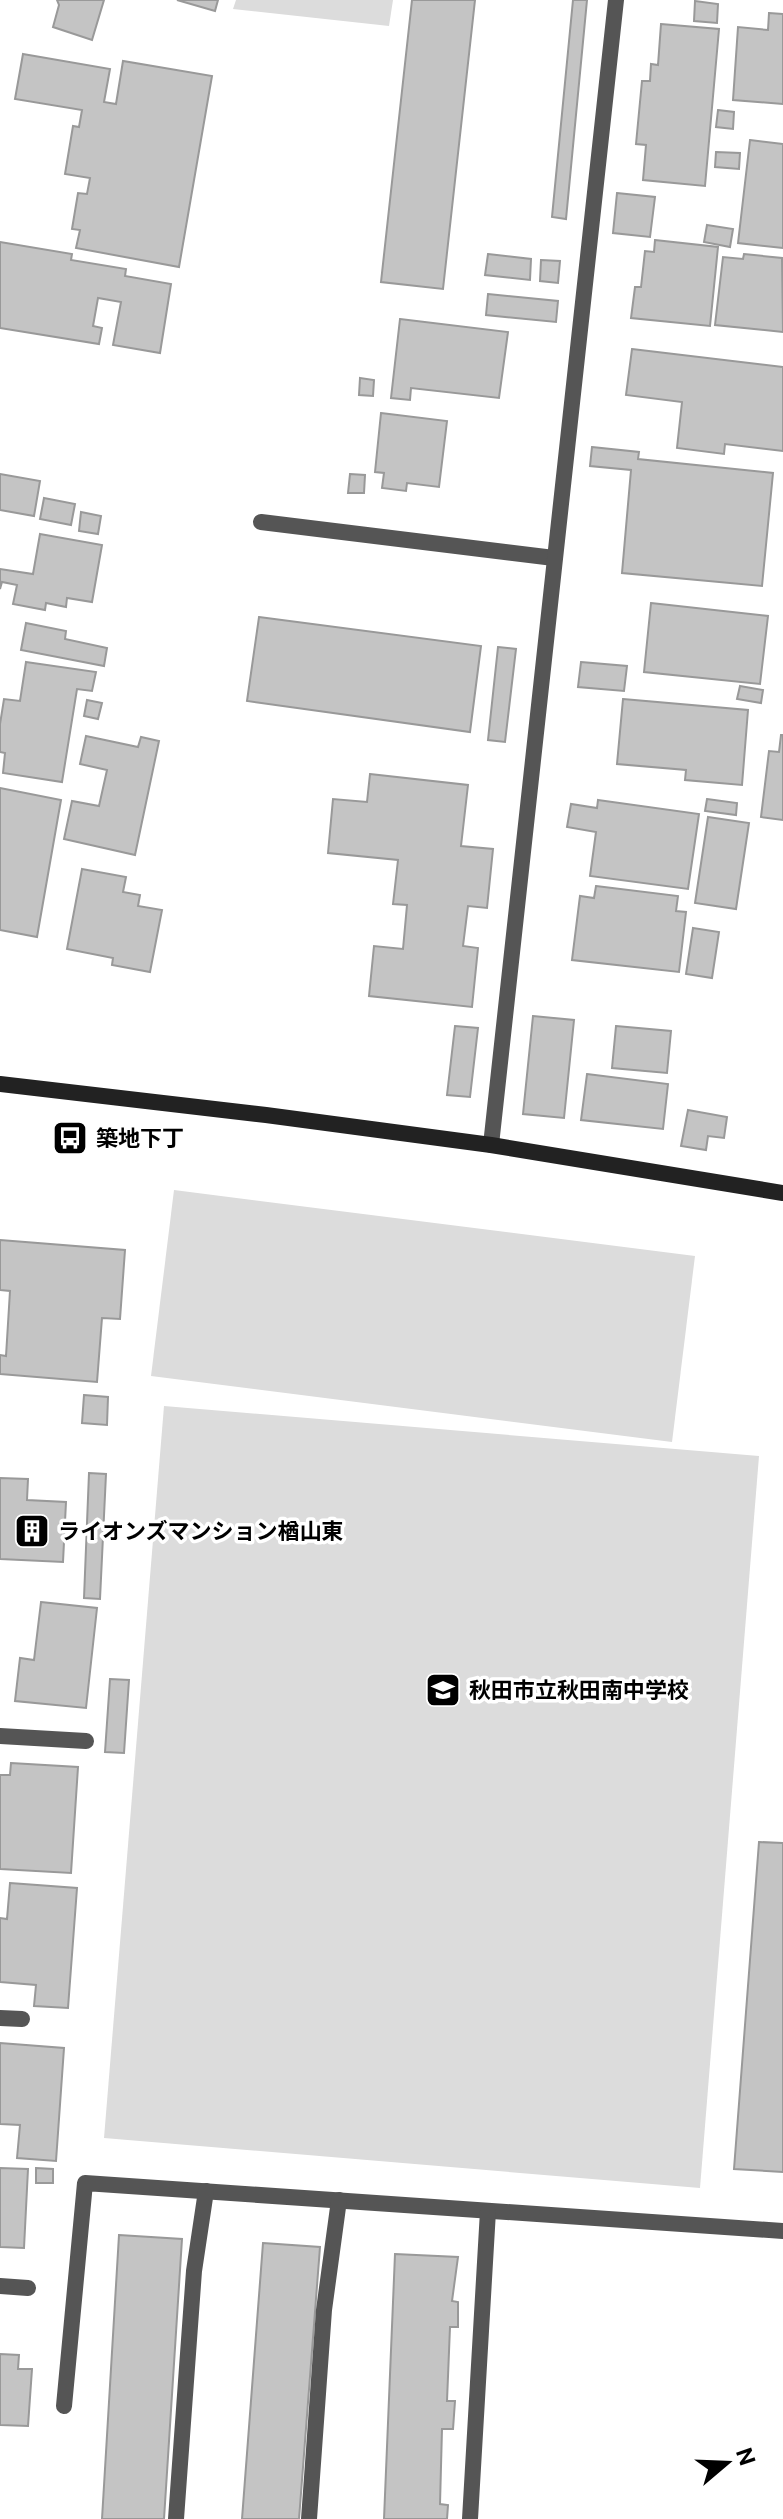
<svg xmlns="http://www.w3.org/2000/svg" width="783" height="2519" viewBox="0 0 783 2519" font-family="'Public Sans','Noto Sans JP',sans-serif">
	<style>
		.green { fill: #dcdcdc }
		.building { fill: #c4c4c4; stroke: #999; stroke-width: 2 }
		.lines { fill: none; stroke-linecap: round; stroke-linejoin: round }
		.street { stroke: #555; stroke-width: 16 }
		.secondary { stroke: #222; stroke-width: 16 }
		.labels { text-anchor: middle; dominant-baseline: central; stroke-width: 7; stroke-linejoin: round; paint-order: stroke }
		.poi-label { font-size: 22px; font-weight: bold; fill: #000; stroke: #fff; text-anchor: start }
	</style>
	<rect width="100%" height="100%" fill="#fff"/>
	<g class="green">
		<path d="M236 0H393L389 26 233 9Z"/>
		<path d="M174 1190 695 1256 672 1442 151 1376Z"/>
		<path d="M164 1406 759 1456 700 2188 104 2138Z"/>
	</g>
	<g class="building">
		<path d="M57 0H104L92 40 53 27 59 5Z"/>
		<path d="M177 0H218L215 11Z"/>
		<path d="M412 0H475L443 289 381 282Z"/>
		<path d="M573 0H587L566 219 552 217Z"/>
		<path d="M695 1 718 4 717 23 694 21Z"/>
		<path d="M769 13 783 14V104L733 100 738 27 768 30Z"/>
		<path d="M661 24 719 29 705 186 643 180 646 145 636 144 642 81H650L651 64 658 65Z"/>
		<path d="M23 54 110 69 104 102 116 104 123 61 212 76 179 267 76 248 80 230 72 229 78 193 87 194 90 178 65 174 73 126 79 127 82 110 15 99Z"/>
		<path d="M718 110 734 112 733 129 716 127Z"/>
		<path d="M750 140 783 144V248L738 243Z"/>
		<path d="M716 152 740 153 739 169 715 167Z"/>
		<path d="M617 193 655 197 650 237 613 233Z"/>
		<path d="M707 225 733 229 730 247 704 242Z"/>
		<path d="M655 240 718 247 710 326 631 318 635 287H641L645 251 654 252Z"/>
		<path d="M0 242 72 254 71 260 126 269 125 276 171 284 160 353 113 345 121 302 98 298 93 326 102 328 99 344 0 328Z"/>
		<path d="M488 254 531 259 530 280 485 275Z"/>
		<path d="M744 254 782 258 783 332 715 325 723 257 743 259Z"/>
		<path d="M541 260 560 261 558 283 540 281Z"/>
		<path d="M488 294 558 301 556 322 486 315Z"/>
		<path d="M400 319 508 332 499 398 411 388 410 400 391 398Z"/>
		<path d="M632 349 783 367V451L725 444 724 454 677 448 682 402 626 395Z"/>
		<path d="M360 378 374 380 373 396 359 395Z"/>
		<path d="M381 413 447 421 439 487 407 483 406 491 382 488 384 473 375 472Z"/>
		<path d="M592 447 639 452 638 459 773 473 762 586 622 573 631 470 590 466Z"/>
		<path d="M0 474 40 481 34 516 0 510Z"/>
		<path d="M350 474 365 475 364 493H348Z"/>
		<path d="M44 498 75 504 71 525 40 519Z"/>
		<path d="M81 512 101 516 98 534 79 531Z"/>
		<path d="M40 534 102 545 92 602 67 598 66 607 46 603 45 610 13 604 17 585 2 582 0 589V569L33 574Z"/>
		<path d="M651 603 768 616 760 684 644 672Z"/>
		<path d="M259 617 481 646 470 732 247 701Z"/>
		<path d="M26 623 66 631 65 639 107 648 104 666 21 650Z"/>
		<path d="M498 647 516 649 505 742 488 740Z"/>
		<path d="M26 662 96 672 92 691 77 689 62 782 3 773 5 753 0 752V724L4 699 20 701Z"/>
		<path d="M581 662 627 666 624 691 578 687Z"/>
		<path d="M740 686 763 690 761 703 737 699Z"/>
		<path d="M623 699 748 710 742 785 685 780 686 770 617 764Z"/>
		<path d="M87 700 102 703 98 719 84 716Z"/>
		<path d="M781 735H783V820L761 817 769 751 779 752Z"/>
		<path d="M86 736 138 747 141 737 159 741 135 855 64 839 72 801 99 806 107 770 80 764Z"/>
		<path d="M370 774 468 785 461 846 493 849 487 908 468 906 463 946 478 948 472 1007 369 996 374 946 403 949 407 905 393 904 398 860 328 853 333 799 367 802Z"/>
		<path d="M0 788 61 800 37 937 0 930Z"/>
		<path d="M707 799 737 803 736 815 705 811Z"/>
		<path d="M598 800 699 814 688 889 590 876 596 832 567 827 571 804 597 808Z"/>
		<path d="M708 817 749 823 736 909 695 903Z"/>
		<path d="M82 869 126 877 123 892 140 895 138 906 162 910 150 972 112 965 113 958 67 949Z"/>
		<path d="M596 886 678 896 676 911 686 912 679 972 572 960 580 896 594 898Z"/>
		<path d="M693 928 719 932 712 978 686 974Z"/>
		<path d="M533 1016 574 1020 564 1118 523 1114Z"/>
		<path d="M455 1026 478 1028 470 1097 447 1095Z"/>
		<path d="M616 1026 671 1031 667 1073 612 1068Z"/>
		<path d="M587 1074 668 1084 663 1129 581 1120Z"/>
		<path d="M688 1110 727 1117 724 1138 708 1136 706 1150 681 1146Z"/>
		<path d="M0 1240 125 1250 120 1319 102 1318 97 1382 0 1374V1355L6 1356 10 1291 0 1290Z"/>
		<path d="M84 1395 108 1397 107 1425 82 1423Z"/>
		<path d="M89 1473 106 1474 100 1599 84 1598Z"/>
		<path d="M0 1478 28 1479 27 1500 66 1502 63 1562 0 1559Z"/>
		<path d="M41 1602 97 1608 86 1708 15 1701 20 1658 34 1660Z"/>
		<path d="M110 1679 129 1680 124 1753 105 1752Z"/>
		<path d="M11 1763 78 1767 71 1873 0 1869V1775H10Z"/>
		<path d="M759 1842 783 1843V2172L734 2169Z"/>
		<path d="M10 1883 77 1888 68 2008 34 2006 36 1985 0 1982V1918L7 1919Z"/>
		<path d="M0 2043 64 2048 56 2161 17 2158 20 2125 0 2124Z"/>
		<path d="M0 2168 28 2169 24 2248 0 2247Z"/>
		<path d="M36 2168 53 2169V2183H36Z"/>
		<path d="M119 2235 182 2239 164 2519H102Z"/>
		<path d="M263 2243 320 2247 299 2519H242Z"/>
		<path d="M395 2254 458 2257 452 2301 458 2302V2327H450L447 2401H455L453 2429H442L440 2504 448 2505 447 2519H384Z"/>
		<path d="M0 2354 19 2355 18 2369H32L28 2426 0 2425Z"/>
	</g>
	<g class="lines">
		<g class="street">
			<path d="M261 522 554 558"/>
			<path d="M491 1145 616 0"/>
			<path d="M0 1736 86 1741"/>
			<path d="M0 2018 22 2019"/>
			<path d="M0 2286 28 2288"/>
			<path d="M64 2406 85 2183 783 2231"/>
			<path d="M176 2519 194 2271 206 2191"/>
			<path d="M309 2519 324 2310 339 2200"/>
			<path d="M470 2519 488 2211"/>
		</g>
		<path class="secondary" d="M0 1084 266 1115 491 1145 783 1193"/>
	</g>
	<defs>
		<g id="bus-square" transform="scale(1.8)"><rect x="-9" y="-9" width="18" height="18" rx="4" fill="#000" stroke="#fff"/><path d="M-5-6H5V4H4V6H2V4H-2V6H-4V4H-5ZM-3.5-4V0h7V-4ZM-3.5 1.2v1.5H-2V1.2ZM2 1.2v1.5H3.5V1.2Z" fill="#fff"/></g>
		<g id="building-square" transform="scale(1.8)"><rect x="-9" y="-9" width="18" height="18" rx="4" fill="#000" stroke="#fff"/><path d="M-4-6H4V6H1V3H-1V6H-4ZM-2.5-4.3h1.7v1.8h-1.7ZM.8-4.3h1.7v1.8H.8ZM-2.5-1h1.7V.8h-1.7ZM.8-1h1.7V.8H.8Z" fill="#fff"/></g>
		<g id="school-square" transform="scale(1.8)"><rect x="-9" y="-9" width="18" height="18" rx="4" fill="#000" stroke="#fff"/><path d="M0-5L7-2L0 1L-7-2ZM-4 1L0 2.5L4 1V4Q0 6-4 4Z" fill="#fff"/></g>
	</defs>
	<g fill-rule="evenodd">
		<use href="#bus-square" x="70" y="1138"/>
		<use href="#building-square" x="32" y="1531"/>
		<use href="#school-square" x="443" y="1690"/>
	</g>
	<g class="labels">
		<g class="poi-label">
			<text x="96" y="1138">築地下丁</text>
			<text x="58" y="1531">ライオンズマンション楢山東</text>
			<text x="469" y="1690">秋田市立秋田南中学校</text>
		</g>
	</g>
	<g transform="translate(727 2463) rotate(71)" stroke="#ffffff" stroke-width="6" paint-order="stroke">
	<path d="M0-6L14 30L0 20L-14 30Z" fill="#000000"/>
	<text y="-12" font-size="22" font-weight="bold" text-anchor="middle" fill="#000000">N</text>
	</g>
</svg>
